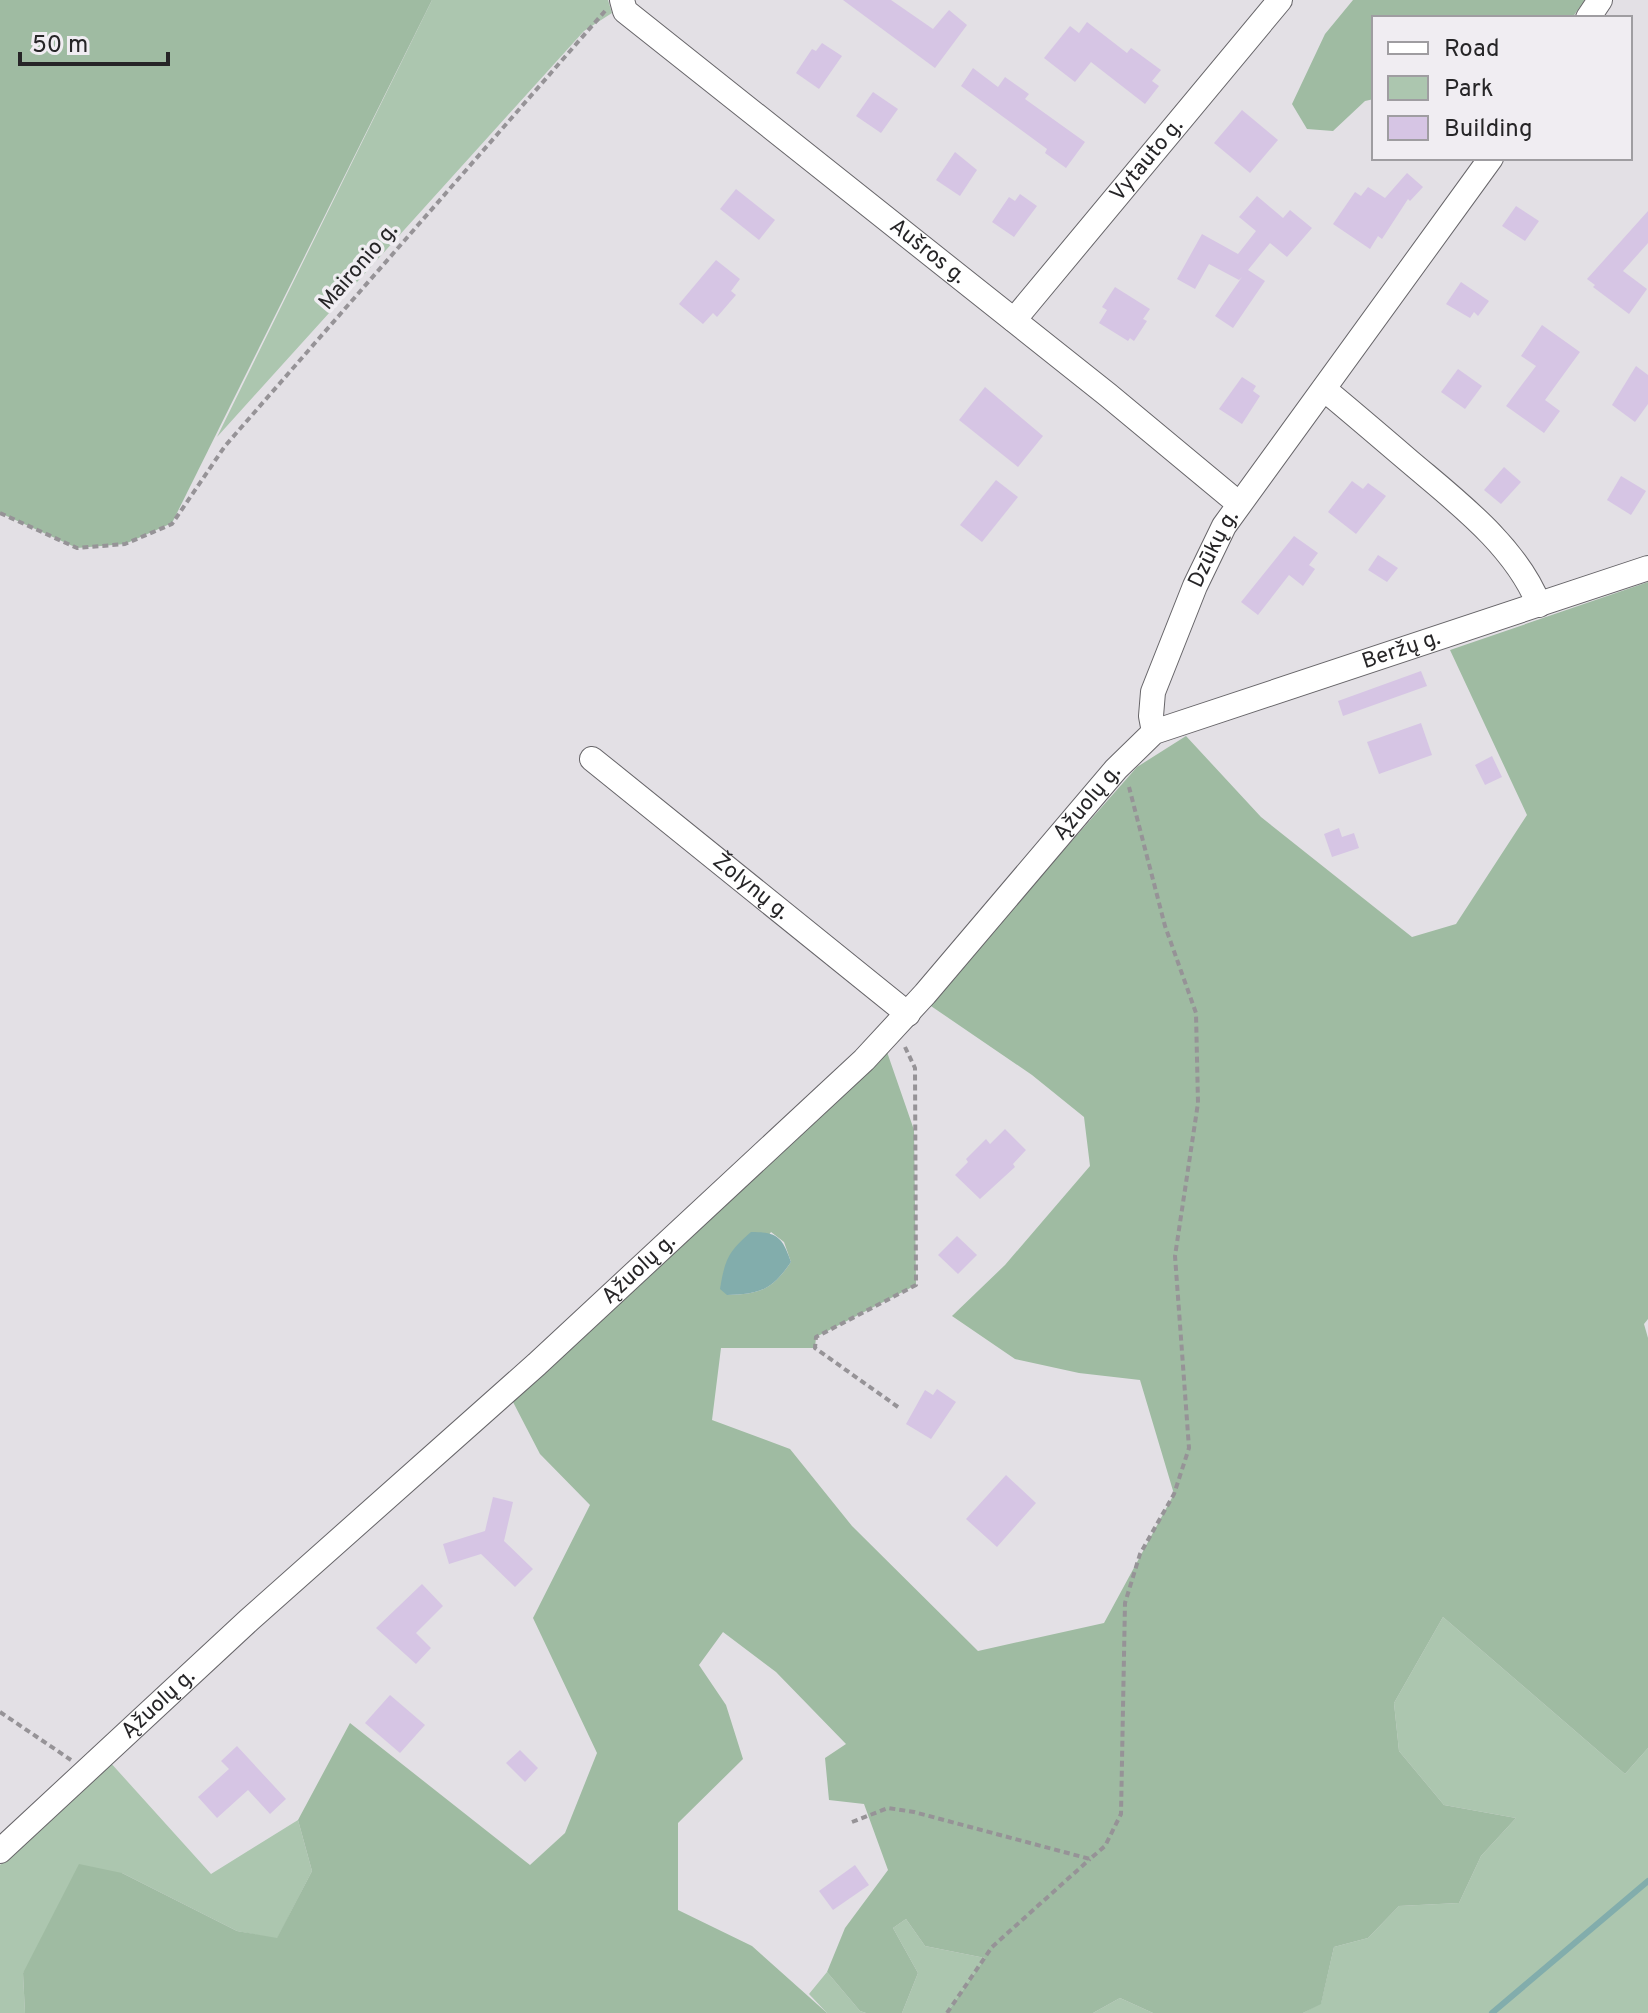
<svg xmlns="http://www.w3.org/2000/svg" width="1648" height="2013" viewBox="0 0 1648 2013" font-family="Overpass,sans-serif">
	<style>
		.green { fill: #acc6af }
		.forest { fill: #9fbba2; fill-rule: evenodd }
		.water { fill: #82adac }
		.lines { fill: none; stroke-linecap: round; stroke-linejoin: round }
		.stream { stroke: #82adac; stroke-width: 6 }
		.building { fill: #d6c5e4 }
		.street-casing { stroke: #676569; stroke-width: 26 }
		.path { stroke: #969397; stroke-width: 4; stroke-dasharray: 6 4; stroke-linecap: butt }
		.street { stroke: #fff; stroke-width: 24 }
		.labels { text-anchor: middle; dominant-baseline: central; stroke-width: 7; stroke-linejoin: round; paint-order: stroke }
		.street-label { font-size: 22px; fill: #262527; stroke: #f0edf2 }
	</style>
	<rect width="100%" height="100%" fill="#e3e0e5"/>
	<g class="green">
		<path d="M432 0H608L612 13 584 31 217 437Z"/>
		<path d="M1443 1617 1625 1774 1648 1748V2013H1303L1321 2003 1334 1947 1368 1938 1399 1906 1459 1903 1481 1856 1516 1818 1444 1805 1399 1751 1394 1703Z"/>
		<path d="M109 1761 211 1874 298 1820 312 1871 277 1939 237 1931 122 1873 23 1973 25 2013H0V1865Z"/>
		<path d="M906 1919 925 1946 985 1958 947 2013H902L918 1973 893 1928Z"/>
		<path d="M827 1972 860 2011 866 2013H827L809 1994Z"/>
		<path d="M1120 1998 1153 2013H1093Z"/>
	</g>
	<g class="forest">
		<path d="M0 0H432L172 523 125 544 77 548 0 513Z"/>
		<path d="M1353 0H1585L1572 18H1374V99L1365 101 1333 131 1307 129 1292 104 1325 34Z"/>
		<path d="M1648 582V1319L1644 1324 1648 1338V1748L1625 1774 1443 1617 1394 1703 1399 1751 1444 1805 1516 1818 1481 1856 1459 1903 1399 1906 1368 1938 1334 1947 1321 2004 1303 2013H1153L1120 1998 1093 2013H947L985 1958 925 1946 906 1919 893 1928 918 1973 902 2013H866L860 2011 827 1972 845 1928 888 1870 864 1804 829 1800 825 1758 846 1744 776 1672 723 1632 699 1665 726 1705 743 1759 678 1823V1910L752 1946 827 2013H25L23 1973 79 1864 122 1873 237 1931 277 1938 312 1871 298 1820 350 1723 530 1865 565 1833 597 1753 533 1618 590 1505 540 1454 513 1402 887 1052 914 1130 916 1285 816 1337 815 1348H721L712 1420 790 1449 852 1526 978 1651 1104 1623 1174 1494 1140 1380 1079 1373 1015 1359 952 1316 1005 1265 1090 1166 1084 1117 1032 1075 928 1004 1137 767 1186 736 1261 817 1412 937 1456 924 1527 815 1450 650ZM771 1232 784 1242 791 1262C772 1290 760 1294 727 1295Z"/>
	</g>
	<path class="water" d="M751 1232C778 1232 782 1237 791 1262 772 1290 760 1294 727 1295L720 1289C725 1259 728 1252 751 1232Z"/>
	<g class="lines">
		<path class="stream" d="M1492 2013 1648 1881"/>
	</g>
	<g class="building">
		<path d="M843 0H891L933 29 949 10 967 25 935 68Z"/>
		<path d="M1087 22 1127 53 1131 48 1161 70 1152 81 1159 86 1145 104 1091 62 1075 82 1044 58 1070 26 1079 33Z"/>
		<path d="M822 43 842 56 819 89 796 73 812 49 816 51Z"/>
		<path d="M973 68 998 87 1005 77 1029 94 1025 99 1085 142 1066 168 1045 153 1047 149 961 86Z"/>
		<path d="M873 92 898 109 881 133 856 116Z"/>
		<path d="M1242 110 1278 140 1250 173 1214 143Z"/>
		<path d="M955 152 977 170 960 196 936 180Z"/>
		<path d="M1407 173 1423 187 1410 201 1408 199 1382 239 1378 236 1370 249 1333 224 1355 192 1361 196 1368 187 1385 198Z"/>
		<path d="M736 189 775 220 759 240 720 209Z"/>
		<path d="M1020 194 1037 206 1014 237 992 222 1009 197 1015 201Z"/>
		<path d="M1257 196 1283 218 1290 210 1312 228 1287 257 1270 243 1248 270 1265 281 1233 328 1215 316 1242 277 1239 280 1209 264 1195 289 1177 279 1202 234 1238 254 1256 231 1239 217Z"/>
		<path d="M1516 206 1539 221 1525 241 1502 226Z"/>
		<path d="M1648 211V243L1623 271 1647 289 1629 314 1593 287 1595 285 1587 279Z"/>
		<path d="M716 260 740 279 731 291 736 295 717 317 713 313 703 324 679 304Z"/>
		<path d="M1461 282 1489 301 1478 316 1474 312 1470 318 1446 304Z"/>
		<path d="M1115 287 1150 309 1143 319 1147 321 1134 341 1130 338 1128 341 1099 323 1107 310 1102 307Z"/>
		<path d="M1542 325 1580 352 1545 400 1560 411 1544 433 1506 406 1536 366 1521 356Z"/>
		<path d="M1636 366 1648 375V404L1635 422 1612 405Z"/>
		<path d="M1458 369 1482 386 1465 409 1441 392Z"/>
		<path d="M1242 377 1256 386 1253 391 1260 396 1242 424 1219 409Z"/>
		<path d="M985 387 1043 436 1018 467 959 420Z"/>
		<path d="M1504 467 1521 482 1501 504 1484 490Z"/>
		<path d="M1621 476 1646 491 1631 515 1607 500Z"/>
		<path d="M996 480 1018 497 982 542 960 525Z"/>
		<path d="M1352 481 1363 489 1368 483 1386 496 1356 534 1328 512Z"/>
		<path d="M1294 536 1318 553 1309 565 1315 569 1303 586 1289 575 1258 615 1241 602Z"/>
		<path d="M1378 555 1398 568 1387 582 1368 570Z"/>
		<path d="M1421 671 1427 686 1343 716 1338 701Z"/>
		<path d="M1421 723 1432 755 1379 774 1367 742Z"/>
		<path d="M1492 756 1502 777 1485 785 1475 765Z"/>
		<path d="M1339 828 1342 837 1354 833 1359 848 1332 857 1324 834Z"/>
		<path d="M1005 1129 1026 1150 1013 1164 1015 1167 980 1199 955 1175 968 1162 966 1159 986 1139 990 1144Z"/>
		<path d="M957 1236 977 1255 958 1274 938 1255Z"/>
		<path d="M937 1389 956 1402 931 1439 906 1424 925 1390 933 1395Z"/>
		<path d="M1006 1475 1036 1503 997 1547 966 1519Z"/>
		<path d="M493 1497 513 1502 504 1541 533 1569 515 1587 481 1554 449 1564 443 1544 485 1531Z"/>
		<path d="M422 1584 443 1606 416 1633 431 1648 416 1664 376 1628Z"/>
		<path d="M390 1695 425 1725 400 1753 365 1723Z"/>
		<path d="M237 1746 286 1799 270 1814 248 1790 217 1818 198 1797 229 1769 221 1761Z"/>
		<path d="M520 1750 538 1768 525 1782 506 1763Z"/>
		<path d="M855 1865 869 1885 833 1910 819 1891Z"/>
	</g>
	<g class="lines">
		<g class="street-casing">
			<g id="street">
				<path id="s1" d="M622 0 625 11 1108 395 1238 503"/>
				<path d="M1588 18 1600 0"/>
				<path id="s2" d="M1014 320 1280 0"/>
				<path d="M1324 389C1353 413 1381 437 1409 461 1456 501 1516 546 1539 605"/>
				<path id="s3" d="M1154 732 1151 716 1153 692 1195 586 1224 526 1491 158"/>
				<path id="s4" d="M592 759 908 1014"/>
				<path id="s5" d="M0 1851 249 1620 537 1364 864 1060 925 994 1116 769 1154 732 1648 568"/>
			</g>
		</g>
		<g class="path">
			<path d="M0 513 77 548 125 544 172 524 225 446 605 11"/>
			<path d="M898 1407 815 1348 816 1337 916 1285 915 1068 905 1047"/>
			<path d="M0 1712 71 1760"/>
			<path d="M852 1822 888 1808 914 1812 1090 1859 1105 1846 1121 1814 1125 1603 1140 1554 1174 1494 1189 1448 1175 1256 1198 1103 1196 1013 1165 926 1129 787"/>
			<path d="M947 2013 992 1947 1090 1859"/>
		</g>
		<use href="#street" class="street"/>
	</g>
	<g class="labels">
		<g class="street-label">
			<text stroke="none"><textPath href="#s2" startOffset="208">Vytauto g.</textPath></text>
			<text stroke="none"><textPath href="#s1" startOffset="398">Aušros g.</textPath></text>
			<text transform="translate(359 267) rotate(-49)">Maironio g.</text>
			<text stroke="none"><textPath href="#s3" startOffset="196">Dzūkų g.</textPath></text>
			<text stroke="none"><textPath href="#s5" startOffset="1870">Beržų g.</textPath></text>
			<text stroke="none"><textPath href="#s5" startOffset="1512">Ąžuolų g.</textPath></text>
			<text stroke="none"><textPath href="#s4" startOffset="204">Žolynų g.</textPath></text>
			<text stroke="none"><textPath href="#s5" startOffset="864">Ąžuolų g.</textPath></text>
			<text stroke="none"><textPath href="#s5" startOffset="216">Ąžuolų g.</textPath></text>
		</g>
	</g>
	<rect x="1372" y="16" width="260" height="144" fill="#f0edf2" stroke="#9f9da1" stroke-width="2"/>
	<rect x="1388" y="42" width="40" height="12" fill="#ffffff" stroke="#9f9da1" stroke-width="2"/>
	<text x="1444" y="56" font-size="24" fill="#262527">Road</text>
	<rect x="1388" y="76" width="40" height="24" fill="#acc6af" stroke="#9f9da1" stroke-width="2"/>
	<text x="1444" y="96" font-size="24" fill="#262527">Park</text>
	<rect x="1388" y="116" width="40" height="24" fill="#d6c5e4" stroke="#9f9da1" stroke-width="2"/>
	<text x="1444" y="136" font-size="24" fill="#262527">Building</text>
	<path d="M20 52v12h148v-12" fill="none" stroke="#262527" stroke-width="4"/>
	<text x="32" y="52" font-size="24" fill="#262527" stroke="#f0edf2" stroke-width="6" paint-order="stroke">50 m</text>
</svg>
